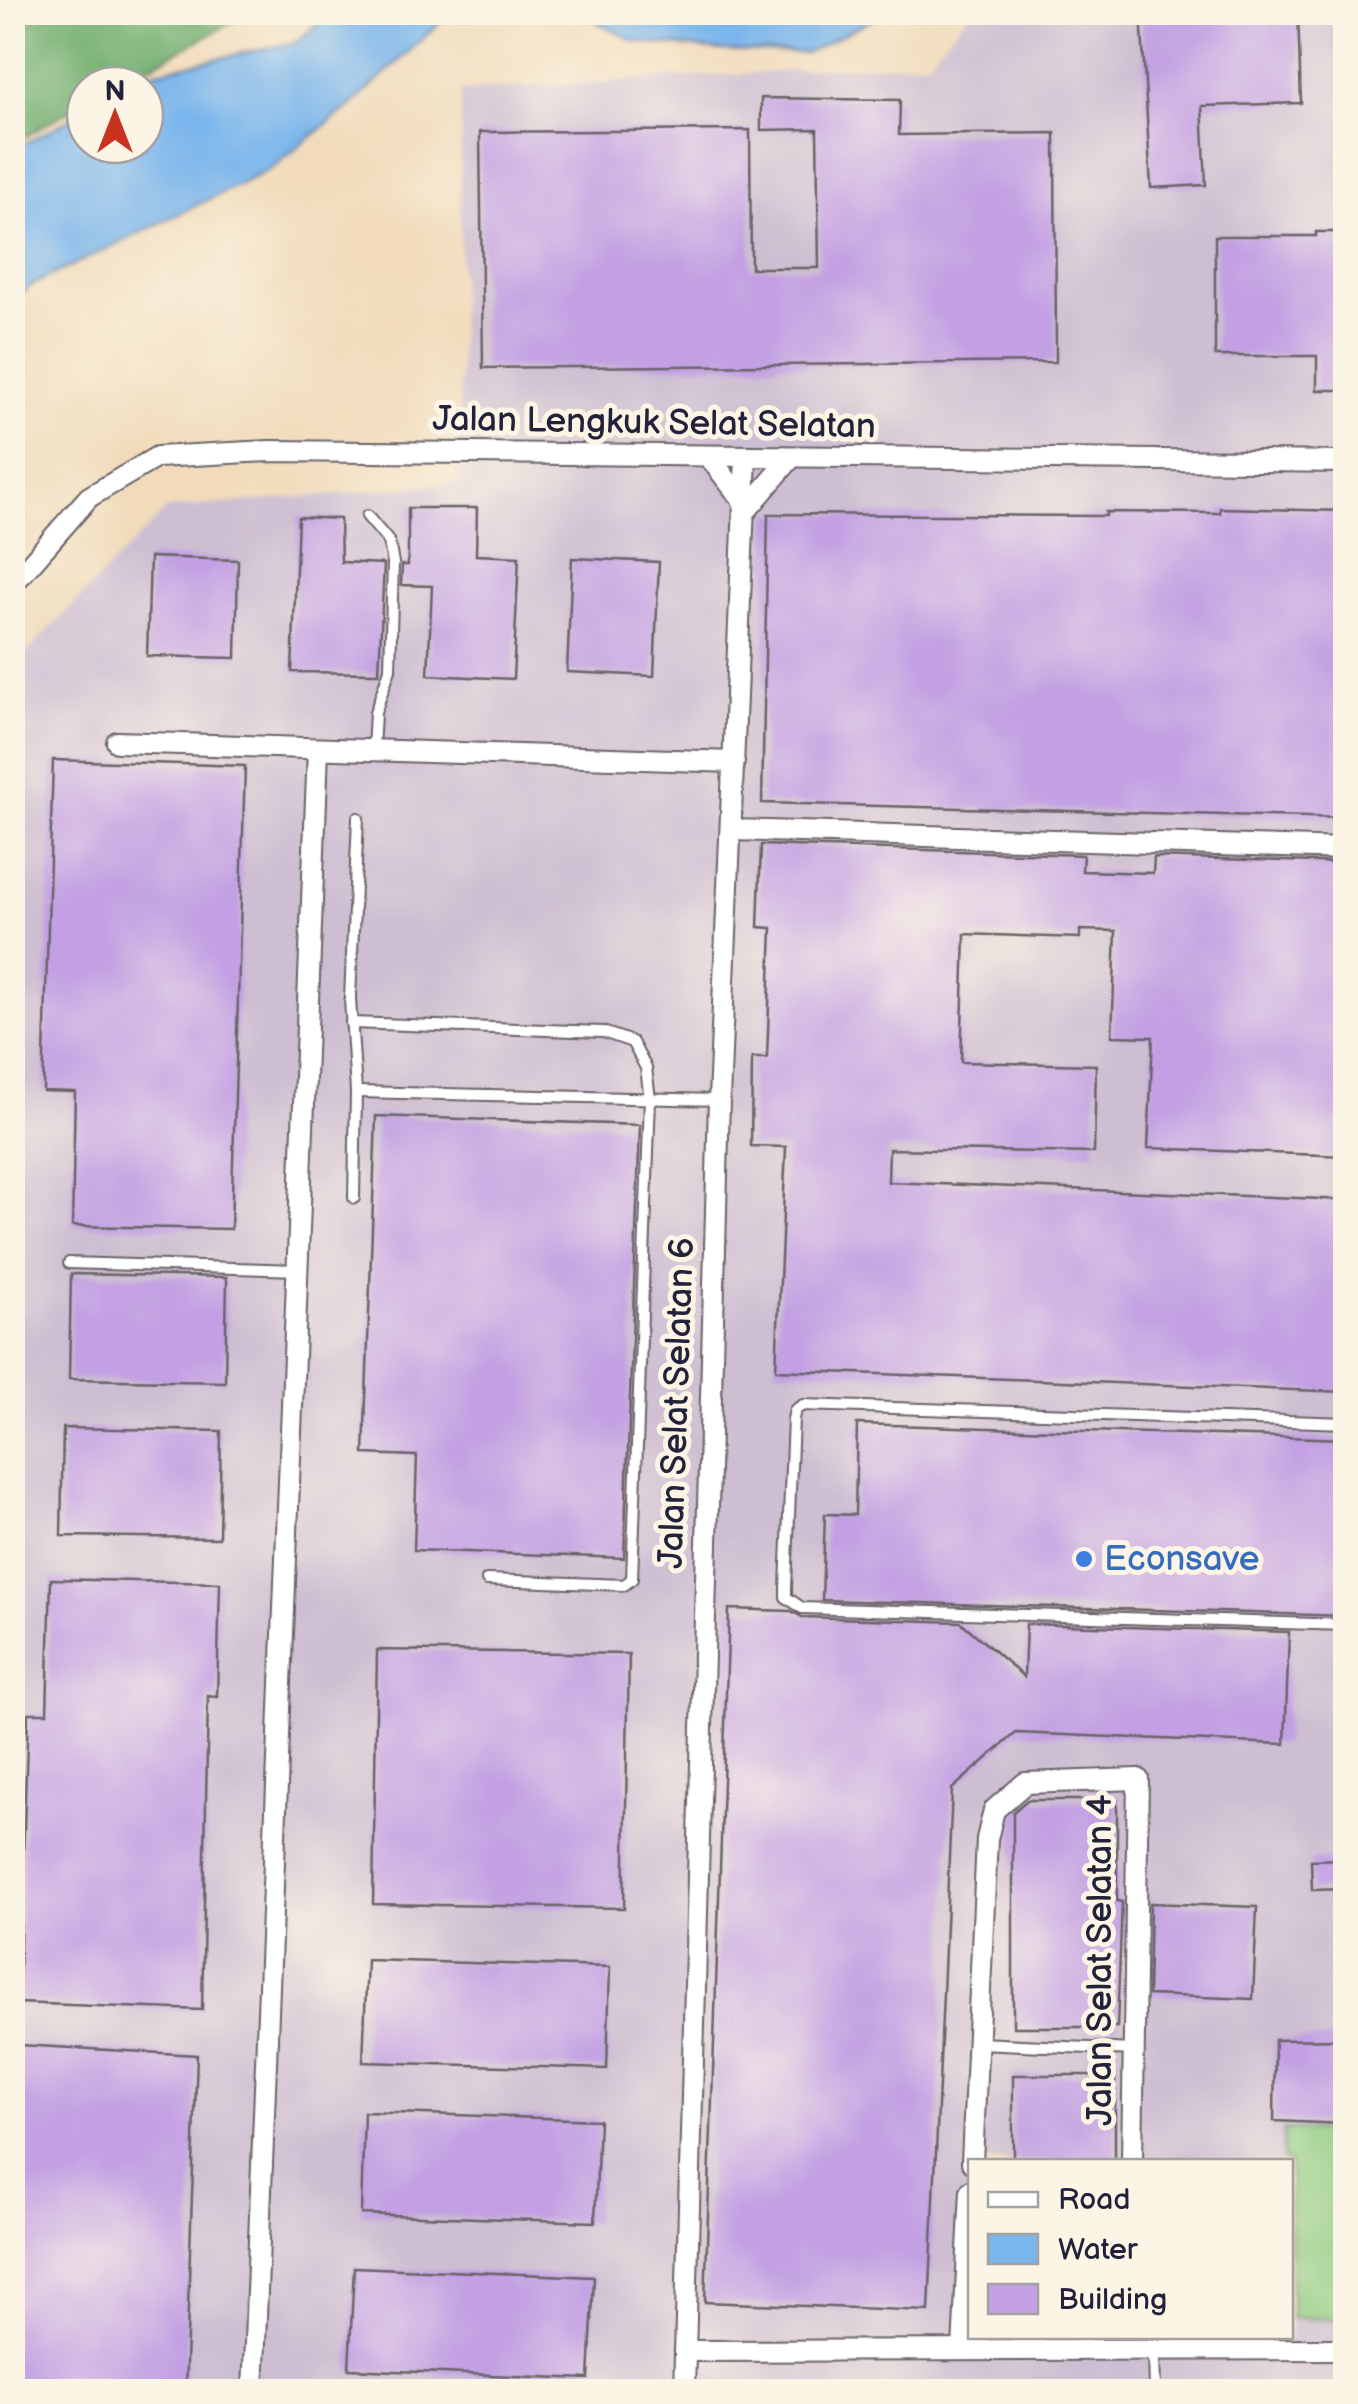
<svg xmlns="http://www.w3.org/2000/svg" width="1358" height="2404" viewBox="0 0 1358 2404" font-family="'Balsamiq Sans',sans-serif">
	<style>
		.industrial { fill: #cdbed2; fill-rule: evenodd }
		.green { fill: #8ecb81; stroke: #58765e; stroke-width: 2.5 }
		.forest { fill: #72af6f; stroke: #4a6855; stroke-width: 2.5 }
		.water { fill: #7ab6ec; stroke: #4e6c94; stroke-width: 2.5 }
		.building { fill: #c2a0e3 }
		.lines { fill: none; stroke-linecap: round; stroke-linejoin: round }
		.lane-casing { stroke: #6a6368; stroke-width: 14 }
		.street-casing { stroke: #6a6368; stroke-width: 24 }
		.lane { stroke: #fff; stroke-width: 10 }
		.street { stroke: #fff; stroke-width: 20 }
		.shop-dot { fill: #3f7fe0; stroke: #fcf5e5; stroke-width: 4 }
		.labels { text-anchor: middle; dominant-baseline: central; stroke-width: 10; stroke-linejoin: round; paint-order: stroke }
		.street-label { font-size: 35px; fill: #22223b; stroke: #fcf5e5 }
		.shop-label { font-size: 35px; fill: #366cbe; stroke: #fcf5e5; text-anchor: start }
	</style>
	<rect width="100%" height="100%" fill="#fcf5e5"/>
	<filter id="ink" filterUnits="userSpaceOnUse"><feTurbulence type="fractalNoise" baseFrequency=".01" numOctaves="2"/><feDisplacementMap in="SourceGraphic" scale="20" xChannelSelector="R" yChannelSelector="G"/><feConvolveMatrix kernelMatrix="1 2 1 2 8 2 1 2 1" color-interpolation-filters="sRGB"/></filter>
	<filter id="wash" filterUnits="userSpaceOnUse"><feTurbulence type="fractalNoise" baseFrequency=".0048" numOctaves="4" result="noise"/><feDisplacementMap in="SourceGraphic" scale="40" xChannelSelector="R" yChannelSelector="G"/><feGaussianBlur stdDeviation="2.25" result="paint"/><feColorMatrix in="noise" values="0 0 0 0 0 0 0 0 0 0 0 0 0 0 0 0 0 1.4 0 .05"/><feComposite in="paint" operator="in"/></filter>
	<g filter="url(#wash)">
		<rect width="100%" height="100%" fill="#f1dbbb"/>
		<path class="industrial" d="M969 13H1345V2391L13 2392 12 890 19 660 167 509 459 483 461 91 927 62ZM971 2162H1290V2336H971Z"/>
		<path class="green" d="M1283 2130H1345V2319L1291 2318 1290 2162 1283 2161Z"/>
		<path class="forest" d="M12 13 13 12 250 13 114 85H85V101L13 144Z"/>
		<g class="water">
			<path d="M330 12 450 13 354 103 269 170 30 286 13 302V150L85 111V145H145V85H132L157 71 297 42Z"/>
			<path d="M581 13H885L806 53 722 51 634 41Z"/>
		</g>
		<g id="blocks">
			<g class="building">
				<path d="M1141 12H1298L1301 103 1202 106 1206 185 1151 188Z"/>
				<path d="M761 98 900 100 899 135 1055 133 1056 362 483 368 480 132 750 130 751 268H819L817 129 761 130Z"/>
				<path d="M1316 232H1346V390H1317V356H1215V236H1316Z"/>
				<path d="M408 508H477L476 555 519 557 513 679 428 675 432 586 401 585 402 565H408Z"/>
				<path d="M1220 508 1346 511V818L762 803 768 514 1106 516V512L1220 513Z"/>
				<path d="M298 517 340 519 341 562 384 564 379 673 292 672Z"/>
				<path d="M150 557 238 560 236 658 147 656Z"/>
				<path d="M572 558 659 562 654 676 567 672Z"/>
				<path d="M53 760 245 766 231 1229 72 1226 75 1092 43 1091Z"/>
				<path d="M761 845 1083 855 1082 871 1153 873 1154 857 1346 863V1156L1148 1148 1153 1037 1112 1036 1116 931 1080 930V938L965 934 961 1062 1096 1065 1094 1153 889 1149 888 1182 1346 1200V1392L776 1370 786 1147 751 1146 752 1058H767L772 928 758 927Z"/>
				<path d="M376 1116 640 1125 624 1558 414 1550 417 1456 364 1454Z"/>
				<path d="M71 1274 227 1277 225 1382 69 1379Z"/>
				<path d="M857 1424 1346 1439V1616L822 1600 825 1514 855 1515Z"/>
				<path d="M63 1428 221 1431 219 1538 61 1536Z"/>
				<path d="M51 1579 220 1583 217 1697 208 1696 202 2010 18 2003 28 1713H47Z"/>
				<path d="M729 1609 791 1611 802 1617 961 1622 1024 1677 1026 1624 1289 1632 1285 1744 1016 1733 952 1789 929 2311 705 2302Z"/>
				<path d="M377 1650 629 1654 624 1908 373 1904Z"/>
				<path d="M1027 1800H1117V1901L1122 1902 1117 2027H1013V1812Z"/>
				<path d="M1346 1859V1889L1312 1890 1311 1860Z"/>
				<path d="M1150 1903 1257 1907 1253 1999 1148 1995Z"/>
				<path d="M367 1960 610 1967 607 2069 363 2062Z"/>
				<path d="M1346 2039V2124L1274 2121 1275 2040Z"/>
				<path d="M19 2045 197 2055 185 2392H12V2169Z"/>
				<rect x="1013" y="2075" width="102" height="87"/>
				<path d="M364 2112 599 2120 595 2222 361 2214Z"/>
				<path d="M354 2267 594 2277 589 2379 349 2369Z"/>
			</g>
		</g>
	</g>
	<g filter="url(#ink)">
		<use href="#blocks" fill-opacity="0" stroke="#6a6368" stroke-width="2.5"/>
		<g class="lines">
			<g class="lane-casing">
				<g id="lane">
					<path d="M367 516 389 542 393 563 390 669 375 713 373 750"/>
					<path d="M351 1023 603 1032 632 1042 646 1068 650 1099 632 1579 624 1585 487 1580"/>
					<path d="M356 1092 719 1100"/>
					<path d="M354 1198 356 1092 350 999 358 818"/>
					<path d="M69 1263 298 1270"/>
					<path d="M1346 1423 803 1405 795 1410 793 1419 786 1588V1597L802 1608 1346 1625"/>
					<path d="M978 2043 1134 2050"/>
					<path d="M1154 2349 1155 2392"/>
				</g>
			</g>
			<g class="street-casing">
				<g id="street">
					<path d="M710 458 744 502"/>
					<path d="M744 513 791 458"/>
					<path d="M12 585 89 497 157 457 269 451 1346 462"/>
					<path d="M117 742 734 762"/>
					<path d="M732 830 1346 849"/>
					<path d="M972 2162 987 1839 994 1810 1025 1783 1138 1779 1132 2162"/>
					<path d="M963 2350 971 2191"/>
					<path d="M685 2351 1346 2349"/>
					<path d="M253 2392 318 749"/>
					<path d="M684 2392 719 1100 746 457"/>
				</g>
			</g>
			<use href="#lane" class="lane"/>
			<use href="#street" class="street"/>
		</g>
	</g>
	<circle class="shop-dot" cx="1084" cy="1559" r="10"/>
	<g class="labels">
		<g class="street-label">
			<text transform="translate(654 423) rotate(1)">Jalan Lengkuk Selat Selatan</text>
			<text transform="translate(677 1403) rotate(-88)">Jalan Selat Selatan 6</text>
			<text transform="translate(1100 1960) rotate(-90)">Jalan Selat Selatan 4</text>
		</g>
		<g class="shop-label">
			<text x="1104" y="1559">Econsave</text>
		</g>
	</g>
	<rect width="1358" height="2404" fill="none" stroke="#fcf5e5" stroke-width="50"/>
	<rect x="968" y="2159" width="325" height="180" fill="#fcf5e5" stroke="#a5a1a1" stroke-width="2.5"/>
	<rect x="988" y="2192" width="50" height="15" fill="#ffffff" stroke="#a5a1a1" stroke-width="2.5"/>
	<text x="1058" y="2209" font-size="30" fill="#22223b">Road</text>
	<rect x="988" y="2234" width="50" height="30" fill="#7ab6ec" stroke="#a5a1a1" stroke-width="2.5"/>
	<text x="1058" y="2259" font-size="30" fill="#22223b">Water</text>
	<rect x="988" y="2284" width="50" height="30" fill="#c2a0e3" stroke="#a5a1a1" stroke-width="2.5"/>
	<text x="1058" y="2309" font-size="30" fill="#22223b">Building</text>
	<g transform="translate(115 115)"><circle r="48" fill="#fcf5e5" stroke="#a5a1a1" stroke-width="2.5"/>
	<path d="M0-8L18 38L0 25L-18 38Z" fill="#c8321e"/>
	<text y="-15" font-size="28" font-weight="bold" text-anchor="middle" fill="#22223b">N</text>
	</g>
</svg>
